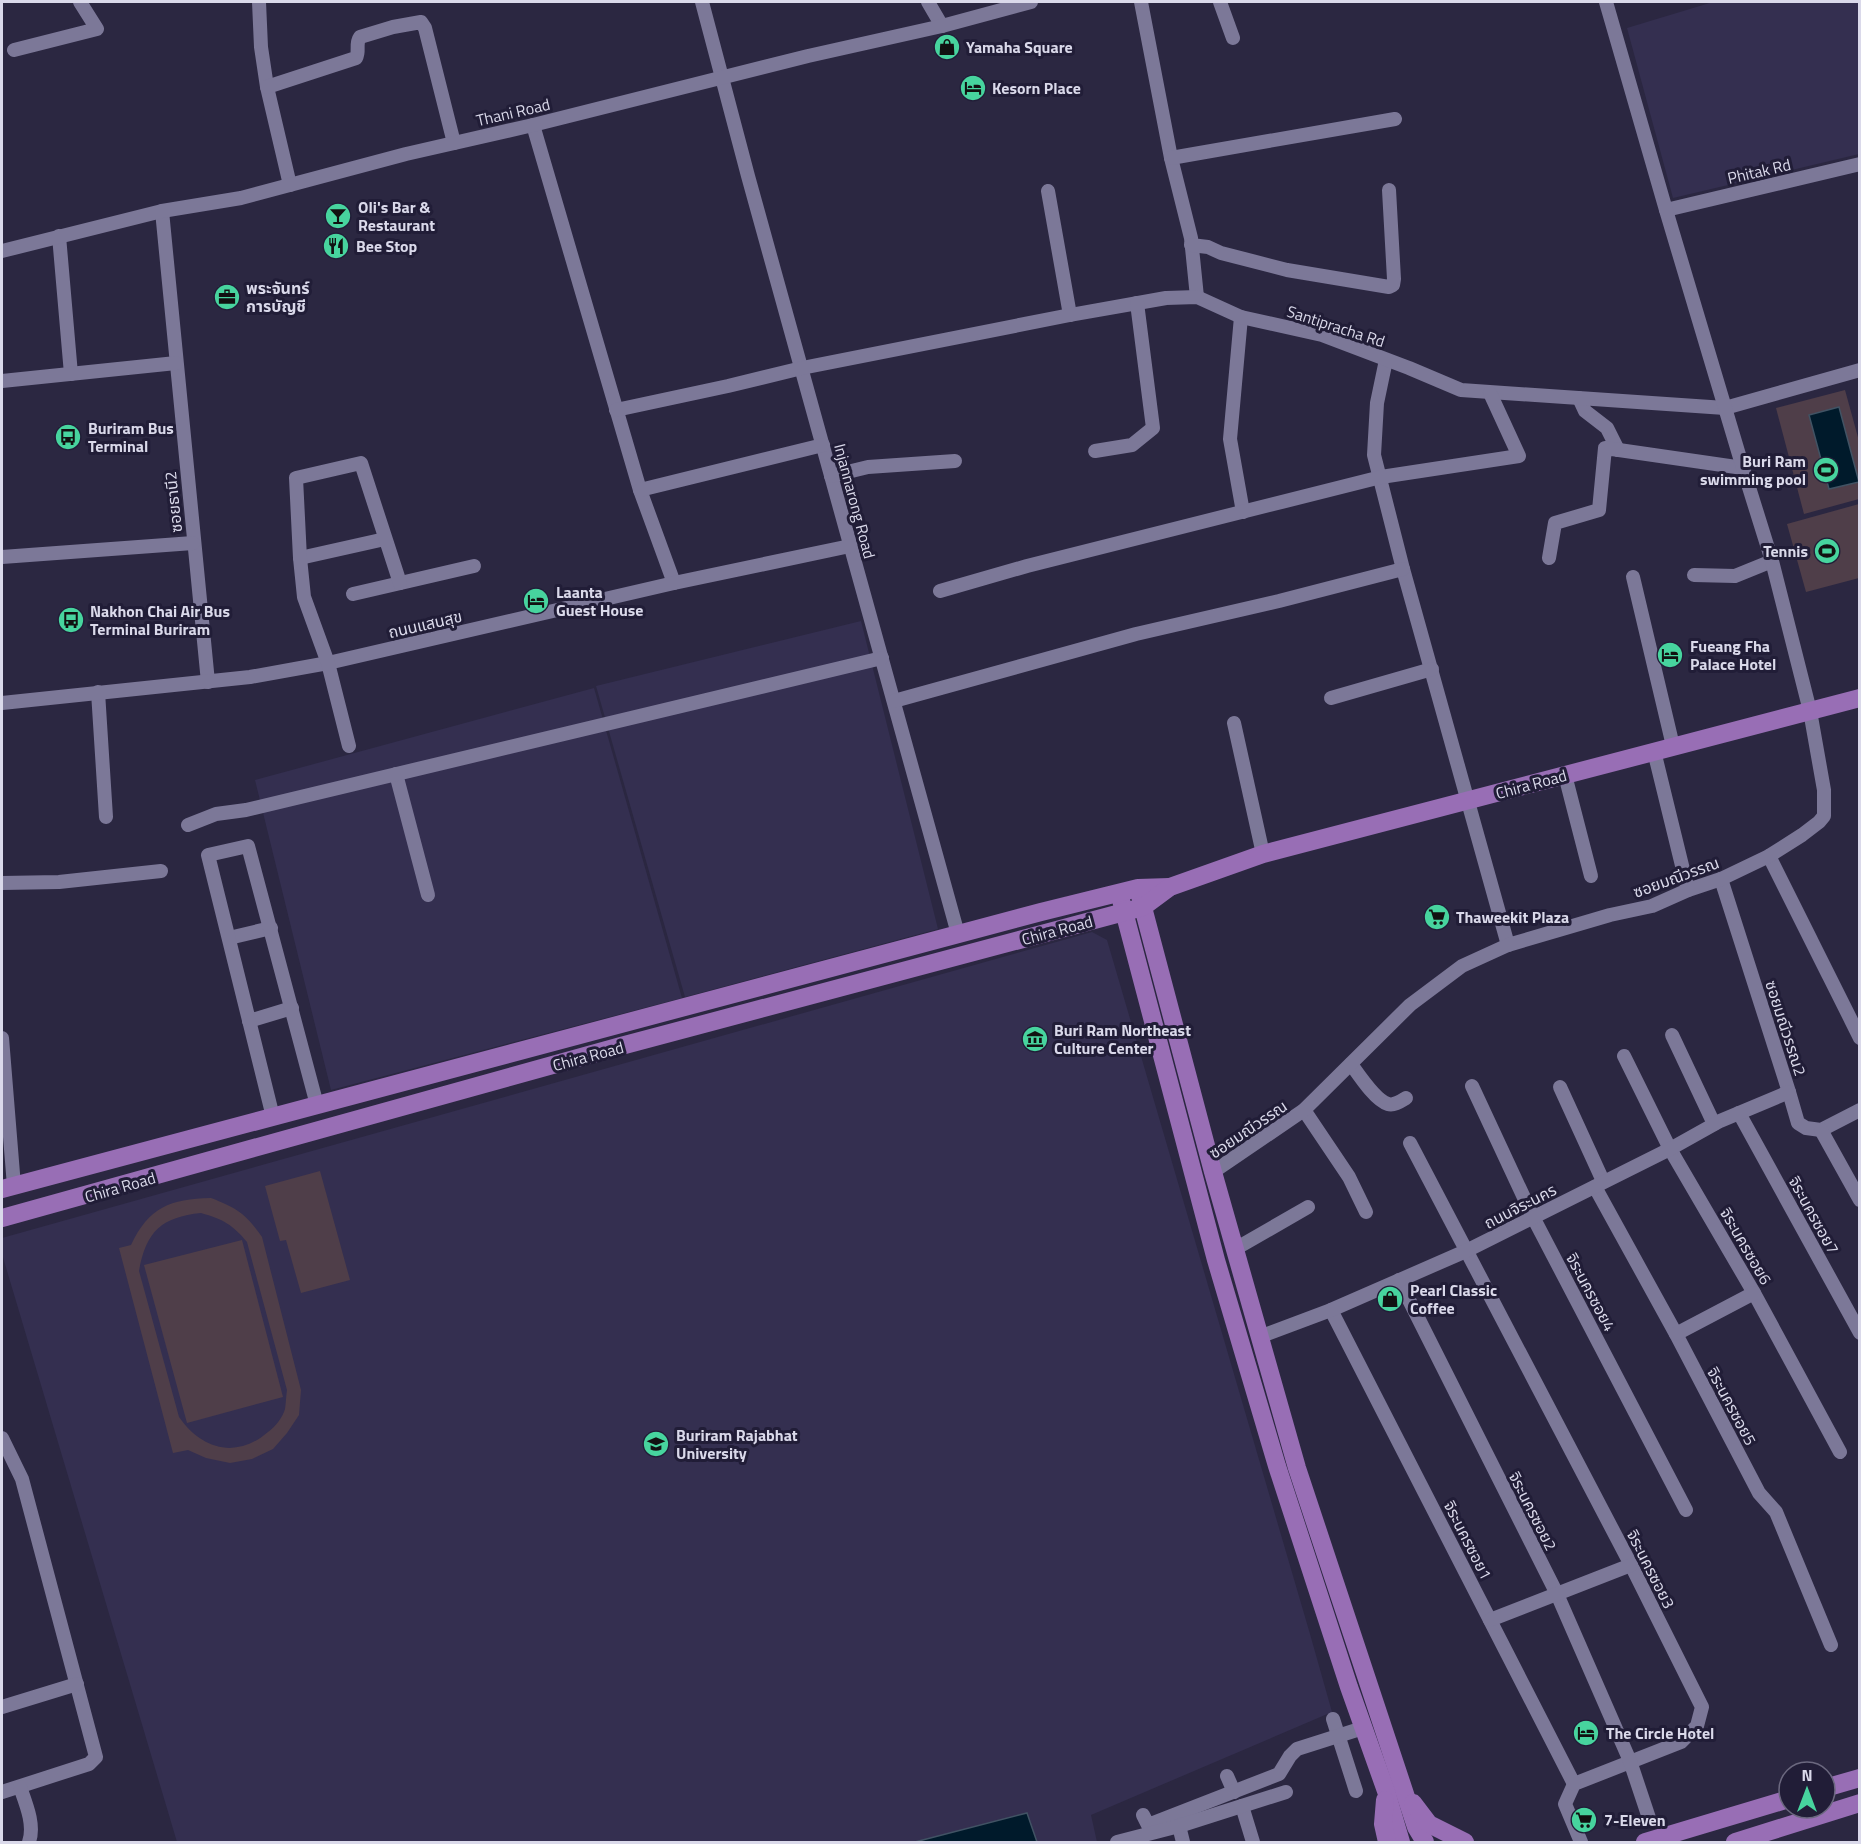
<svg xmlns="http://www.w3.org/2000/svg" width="1861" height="1844" viewBox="0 0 1861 1844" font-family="'Titillium Web','Noto Sans Thai',sans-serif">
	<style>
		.built { fill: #342f50 }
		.green { fill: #4f3e49; fill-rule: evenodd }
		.water { fill: #001a2b; stroke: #415364; stroke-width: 1.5 }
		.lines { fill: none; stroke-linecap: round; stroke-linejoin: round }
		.minor { stroke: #7c7898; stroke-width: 14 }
		.major { stroke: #986eb5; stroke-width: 18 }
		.labels { text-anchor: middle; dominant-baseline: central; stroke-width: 6; stroke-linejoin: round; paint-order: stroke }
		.poi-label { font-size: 16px; font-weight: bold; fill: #dad9ea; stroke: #211d37; text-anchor: start }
		.street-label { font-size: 16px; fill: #dad9ea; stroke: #211d37 }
	</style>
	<rect width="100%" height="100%" fill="#2b2741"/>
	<g class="built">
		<path d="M1713 2H1859V154L1673 198 1627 28Z"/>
		<path d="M861 621 938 929 685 997 596 686Z"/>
		<path d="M594 688 682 998 331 1090 255 780Z"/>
		<path d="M1092 932 1107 940 1310 1634 1332 1712 1091 1815 1097 1842H177L2 1254V1238Z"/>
	</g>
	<g class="green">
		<path d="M1845 390 1859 441V499L1804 514 1776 408Z"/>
		<path d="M1859 504V578L1806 592 1787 524Z"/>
		<path d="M320 1171 350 1280 301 1293 286 1240 280 1241 265 1186Z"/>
		<path d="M211 1198C237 1208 246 1214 262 1237L301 1390 299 1415 287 1433 273 1449 252 1459 230 1463 206 1458 188 1450 173 1453 119 1248 131 1245C149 1207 170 1199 211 1198ZM201 1213C223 1219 233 1225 247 1242L287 1390C286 1396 286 1403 285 1409 283 1417 275 1427 268 1432 237 1459 202 1450 179 1417L139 1271C146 1231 162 1217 201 1213Z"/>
		<path d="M242 1240 283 1397 187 1423 144 1265Z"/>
	</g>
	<g class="water">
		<path d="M1839 407 1859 482 1829 489 1809 415Z"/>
		<path d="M1027 1813 1037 1842H915Z"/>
	</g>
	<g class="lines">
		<g class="minor">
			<path d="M259 2 261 47 267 87 290 185"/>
			<path d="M702 2 748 176 958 934"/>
			<path d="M928 2 942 26"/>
			<path d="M1141 2 1171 158 1191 238 1197 297"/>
			<path d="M1220 2 1233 38"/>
			<path d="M14 50 97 29 80 2"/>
			<path d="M267 87 356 58C360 51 355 44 360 37L393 27 421 22 425 28 454 143"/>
			<path d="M533 125 640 490 674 583"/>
			<path d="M1171 158 1395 119"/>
			<path d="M1048 191 1070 315"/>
			<path d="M1666 210 1860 164"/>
			<path d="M162 211 208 682"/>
			<path d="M59 236 71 374"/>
			<path d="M1191 245 1208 247 1221 253 1287 270 1389 287 1393 285 1394 279 1389 190"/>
			<path d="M2 251 162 211 241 198 406 154 533 125 808 56 942 26 1031 2"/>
			<path d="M1241 317 1230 439 1243 512"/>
			<path d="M1386 360 1377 403 1374 455 1403 569 1508 945"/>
			<path d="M2 381 176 363"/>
			<path d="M1579 398 1585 411 1607 428 1618 450"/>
			<path d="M616 410 728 386 802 368 1070 315 1166 298 1197 297 1241 317 1322 335 1409 368 1461 390 1725 408 1860 370"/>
			<path d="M1095 451 1132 445 1153 428 1137 303"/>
			<path d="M831 476 868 467 955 461"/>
			<path d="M640 490 823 445"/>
			<path d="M2 557 193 543"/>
			<path d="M300 558 385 539"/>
			<path d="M1549 558 1555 523 1599 510 1605 448 1743 468"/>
			<path d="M1694 575 1735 576 1772 561"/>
			<path d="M1633 577 1673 746"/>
			<path d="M940 591 1027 566 1381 477 1519 456 1490 393"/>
			<path d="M353 594 474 566"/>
			<path d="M98 692 106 817"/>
			<path d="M1331 698 1432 669"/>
			<path d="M894 701 1136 634 1279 601 1403 569"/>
			<path d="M2 703 250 677 328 663 674 583 850 546"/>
			<path d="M1234 723 1263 854"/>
			<path d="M349 746 328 663 304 597 300 558 296 478 361 463 400 583"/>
			<path d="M1654 751 1688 890"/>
			<path d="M396 774 428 895"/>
			<path d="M1565 775 1591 876"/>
			<path d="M188 825 216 814 246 810 882 658"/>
			<path d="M1769 856 1860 1038"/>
			<path d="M1721 879 1789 1092 1798 1123 1806 1128 1821 1130 1860 1110"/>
			<path d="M2 883 59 882 161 871"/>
			<path d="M229 938 271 928"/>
			<path d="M249 1021 292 1008"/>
			<path d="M1672 1035 1714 1124"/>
			<path d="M2 1038 14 1186"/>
			<path d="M1624 1056 1670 1149 1754 1293 1840 1452"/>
			<path d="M1351 1064C1359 1075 1375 1100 1388 1104 1394 1106 1401 1101 1406 1098"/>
			<path d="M1472 1086 1533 1217 1686 1510"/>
			<path d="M1560 1087 1603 1181"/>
			<path d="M1304 1110 1349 1177 1366 1212"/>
			<path d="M1739 1113 1860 1333"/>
			<path d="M273 1117 208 855 248 846 317 1105"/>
			<path d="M1821 1130 1860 1200"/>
			<path d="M1410 1143 1631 1565 1702 1707 1697 1726 1681 1742 1574 1784 1565 1804 1581 1842"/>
			<path d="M1213 1172 1304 1110 1410 1005 1462 966 1508 945 1610 915 1652 906 1688 890 1721 879 1769 856 1802 835 1819 822 1824 816V790L1810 711 1772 561 1743 468 1666 210 1606 2"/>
			<path d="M1595 1187 1676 1334 1759 1493 1776 1512 1831 1645"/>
			<path d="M1235 1249 1308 1207"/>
			<path d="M1399 1280 1557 1594 1630 1761 1650 1821"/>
			<path d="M1331 1310 1574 1784"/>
			<path d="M1676 1334 1754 1293"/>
			<path d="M1259 1337 1331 1310 1466 1251 1670 1149 1720 1121 1789 1092"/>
			<path d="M2 1438 22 1479 96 1757 89 1764 2 1792"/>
			<path d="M1490 1620 1631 1565"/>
			<path d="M2 1707 77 1684"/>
			<path d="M1333 1719 1356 1791"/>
			<path d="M1227 1776 1234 1792"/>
			<path d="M20 1787C26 1804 35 1825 29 1842"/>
			<path d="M1242 1806 1253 1842"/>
			<path d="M1143 1815 1148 1825 1279 1774 1290 1756 1297 1749 1363 1728"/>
			<path d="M1179 1826 1183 1842"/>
			<path d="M1117 1842 1179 1826 1286 1792"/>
		</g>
		<g class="major">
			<path d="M1140 896 1213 1172 1297 1468 1416 1827 1425 1842"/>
			<path d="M1121 900 1216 1260 1277 1466 1349 1687 1386 1791 1401 1842"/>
			<path d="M2 1189 1041 912 1138 888 1170 887"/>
			<path d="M2 1218 621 1046 1143 907 1170 887 1263 854 1860 698"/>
			<path d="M1825 1788 1860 1778"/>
			<path d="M1385 1800 1383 1824 1387 1842"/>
			<path d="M1413 1803 1429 1824 1465 1842"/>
			<path d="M1645 1842 1789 1799"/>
			<path d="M1735 1842 1860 1803"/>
		</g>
	</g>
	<defs>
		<g id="shop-disc" transform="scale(1.35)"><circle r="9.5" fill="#47d49e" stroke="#211d37"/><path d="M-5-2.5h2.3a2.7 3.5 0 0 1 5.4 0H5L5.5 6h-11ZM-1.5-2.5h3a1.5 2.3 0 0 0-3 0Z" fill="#111"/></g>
		<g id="hotel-disc" transform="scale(1.35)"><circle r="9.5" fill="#47d49e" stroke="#211d37"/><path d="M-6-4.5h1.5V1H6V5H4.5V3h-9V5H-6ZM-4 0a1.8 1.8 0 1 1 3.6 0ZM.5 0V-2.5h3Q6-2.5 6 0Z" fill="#111"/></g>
		<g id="bar-disc" transform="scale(1.35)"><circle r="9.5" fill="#47d49e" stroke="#211d37"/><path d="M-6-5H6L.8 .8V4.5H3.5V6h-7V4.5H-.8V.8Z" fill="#111"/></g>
		<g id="restaurant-disc" transform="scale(1.35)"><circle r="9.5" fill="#47d49e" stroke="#211d37"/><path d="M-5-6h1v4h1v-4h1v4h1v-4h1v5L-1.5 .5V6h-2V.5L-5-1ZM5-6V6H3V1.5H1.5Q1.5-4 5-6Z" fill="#111"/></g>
		<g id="office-disc" transform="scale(1.35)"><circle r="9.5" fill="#47d49e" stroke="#211d37"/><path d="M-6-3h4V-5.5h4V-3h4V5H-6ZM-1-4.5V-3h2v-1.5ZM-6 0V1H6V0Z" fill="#111"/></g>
		<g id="bus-disc" transform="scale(1.35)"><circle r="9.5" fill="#47d49e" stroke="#211d37"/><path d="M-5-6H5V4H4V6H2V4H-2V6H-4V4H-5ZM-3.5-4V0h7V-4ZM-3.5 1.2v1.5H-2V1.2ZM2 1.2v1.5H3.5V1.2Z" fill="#111"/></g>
		<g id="stadium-disc" transform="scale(1.35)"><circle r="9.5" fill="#47d49e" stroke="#211d37"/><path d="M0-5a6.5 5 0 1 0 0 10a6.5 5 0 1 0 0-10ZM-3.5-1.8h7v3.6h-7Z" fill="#111"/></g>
		<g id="supermarket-disc" transform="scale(1.35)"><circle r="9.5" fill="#47d49e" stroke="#211d37"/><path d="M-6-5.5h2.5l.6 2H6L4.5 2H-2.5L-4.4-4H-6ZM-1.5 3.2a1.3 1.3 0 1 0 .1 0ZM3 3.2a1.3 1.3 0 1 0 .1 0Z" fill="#111"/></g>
		<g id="museum-disc" transform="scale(1.35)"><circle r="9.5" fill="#47d49e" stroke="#211d37"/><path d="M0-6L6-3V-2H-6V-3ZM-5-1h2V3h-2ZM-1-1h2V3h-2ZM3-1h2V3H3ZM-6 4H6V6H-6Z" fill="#111"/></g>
		<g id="university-disc" transform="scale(1.35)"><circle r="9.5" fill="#47d49e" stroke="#211d37"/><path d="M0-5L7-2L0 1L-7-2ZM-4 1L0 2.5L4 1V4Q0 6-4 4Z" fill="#111"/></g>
	</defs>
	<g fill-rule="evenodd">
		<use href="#shop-disc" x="947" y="47"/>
		<use href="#hotel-disc" x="973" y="88"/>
		<use href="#bar-disc" x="338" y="216"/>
		<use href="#restaurant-disc" x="336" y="246"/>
		<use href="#office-disc" x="227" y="297"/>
		<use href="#bus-disc" x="68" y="437"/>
		<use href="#stadium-disc" x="1826" y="470"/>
		<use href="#stadium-disc" x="1827" y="551"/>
		<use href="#hotel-disc" x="536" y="601"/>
		<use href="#bus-disc" x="71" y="620"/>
		<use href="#hotel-disc" x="1670" y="655"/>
		<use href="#supermarket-disc" x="1437" y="917"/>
		<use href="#museum-disc" x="1035" y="1039"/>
		<use href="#shop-disc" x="1390" y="1299"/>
		<use href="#university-disc" x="656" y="1444"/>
		<use href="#hotel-disc" x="1586" y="1733"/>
		<use href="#supermarket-disc" x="1584" y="1820"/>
	</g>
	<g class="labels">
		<g class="poi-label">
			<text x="966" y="47">Yamaha Square</text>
			<text x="992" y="88">Kesorn Place</text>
			<text x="358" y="207">Oli's Bar &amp;<tspan x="358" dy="18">Restaurant</tspan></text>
			<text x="356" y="246">Bee Stop</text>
			<text x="246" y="288">พระจันทร์<tspan x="246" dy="18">การบัญชี</tspan></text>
			<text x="88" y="428">Buriram Bus<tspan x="88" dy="18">Terminal</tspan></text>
			<text x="1806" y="461" text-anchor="end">Buri Ram<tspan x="1806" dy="18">swimming pool</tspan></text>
			<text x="1808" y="551" text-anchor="end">Tennis</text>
			<text x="556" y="592">Laanta<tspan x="556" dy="18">Guest House</tspan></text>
			<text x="90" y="611">Nakhon Chai Air Bus<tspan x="90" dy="18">Terminal Buriram</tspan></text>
			<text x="1690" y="646">Fueang Fha<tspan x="1690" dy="18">Palace Hotel</tspan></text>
			<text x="1456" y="917">Thaweekit Plaza</text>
			<text x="1054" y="1030">Buri Ram Northeast<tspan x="1054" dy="18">Culture Center</tspan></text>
			<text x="1410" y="1290">Pearl Classic<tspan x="1410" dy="18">Coffee</tspan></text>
			<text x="676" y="1435">Buriram Rajabhat<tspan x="676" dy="18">University</tspan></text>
			<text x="1606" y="1733">The Circle Hotel</text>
			<text x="1604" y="1820">7-Eleven</text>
		</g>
		<g class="street-label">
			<text transform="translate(513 112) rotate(-13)">Thani Road</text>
			<text transform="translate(1759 171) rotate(-13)">Phitak Rd</text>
			<text transform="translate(1336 326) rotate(18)">Santipracha Rd</text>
			<text transform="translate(855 501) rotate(75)">Injannarong Road</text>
			<text transform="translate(173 502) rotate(-96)">ซอยธานี2</text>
			<text transform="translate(425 624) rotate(-13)">ถนนแสนสุข</text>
			<text transform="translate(1531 784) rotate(-15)">Chira Road</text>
			<text transform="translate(1676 877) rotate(-20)">ซอยมณีวรรณ</text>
			<text transform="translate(1057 930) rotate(-15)">Chira Road</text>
			<text transform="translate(1786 1028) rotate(72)">ซอยมณีวรรณ2</text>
			<text transform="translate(588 1056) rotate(-15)">Chira Road</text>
			<text transform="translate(1248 1129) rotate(-34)">ซอยมณีวรรณ</text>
			<text transform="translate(120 1187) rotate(-16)">Chira Road</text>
			<text transform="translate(1520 1206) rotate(-27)">ถนนจิระนคร</text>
			<text transform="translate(1814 1215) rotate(61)">จิระนครซอย7</text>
			<text transform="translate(1746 1246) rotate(60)">จิระนครซอย6</text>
			<text transform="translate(1591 1292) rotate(62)">จิระนครซอย4</text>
			<text transform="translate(1732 1406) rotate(62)">จิระนครซอย5</text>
			<text transform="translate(1533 1511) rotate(63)">จิระนครซอย2</text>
			<text transform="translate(1468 1540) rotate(63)">จิระนครซอย1</text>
			<text transform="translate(1651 1569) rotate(63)">จิระนครซอย3</text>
		</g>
	</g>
	<rect width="1861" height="1844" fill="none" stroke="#dad9ea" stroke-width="6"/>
	<g transform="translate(1807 1790)"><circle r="28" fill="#211d37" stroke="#6b687f" stroke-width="1.5"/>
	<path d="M0-4.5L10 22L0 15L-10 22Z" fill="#47d49e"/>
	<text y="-9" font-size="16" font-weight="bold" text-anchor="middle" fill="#dad9ea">N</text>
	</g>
</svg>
